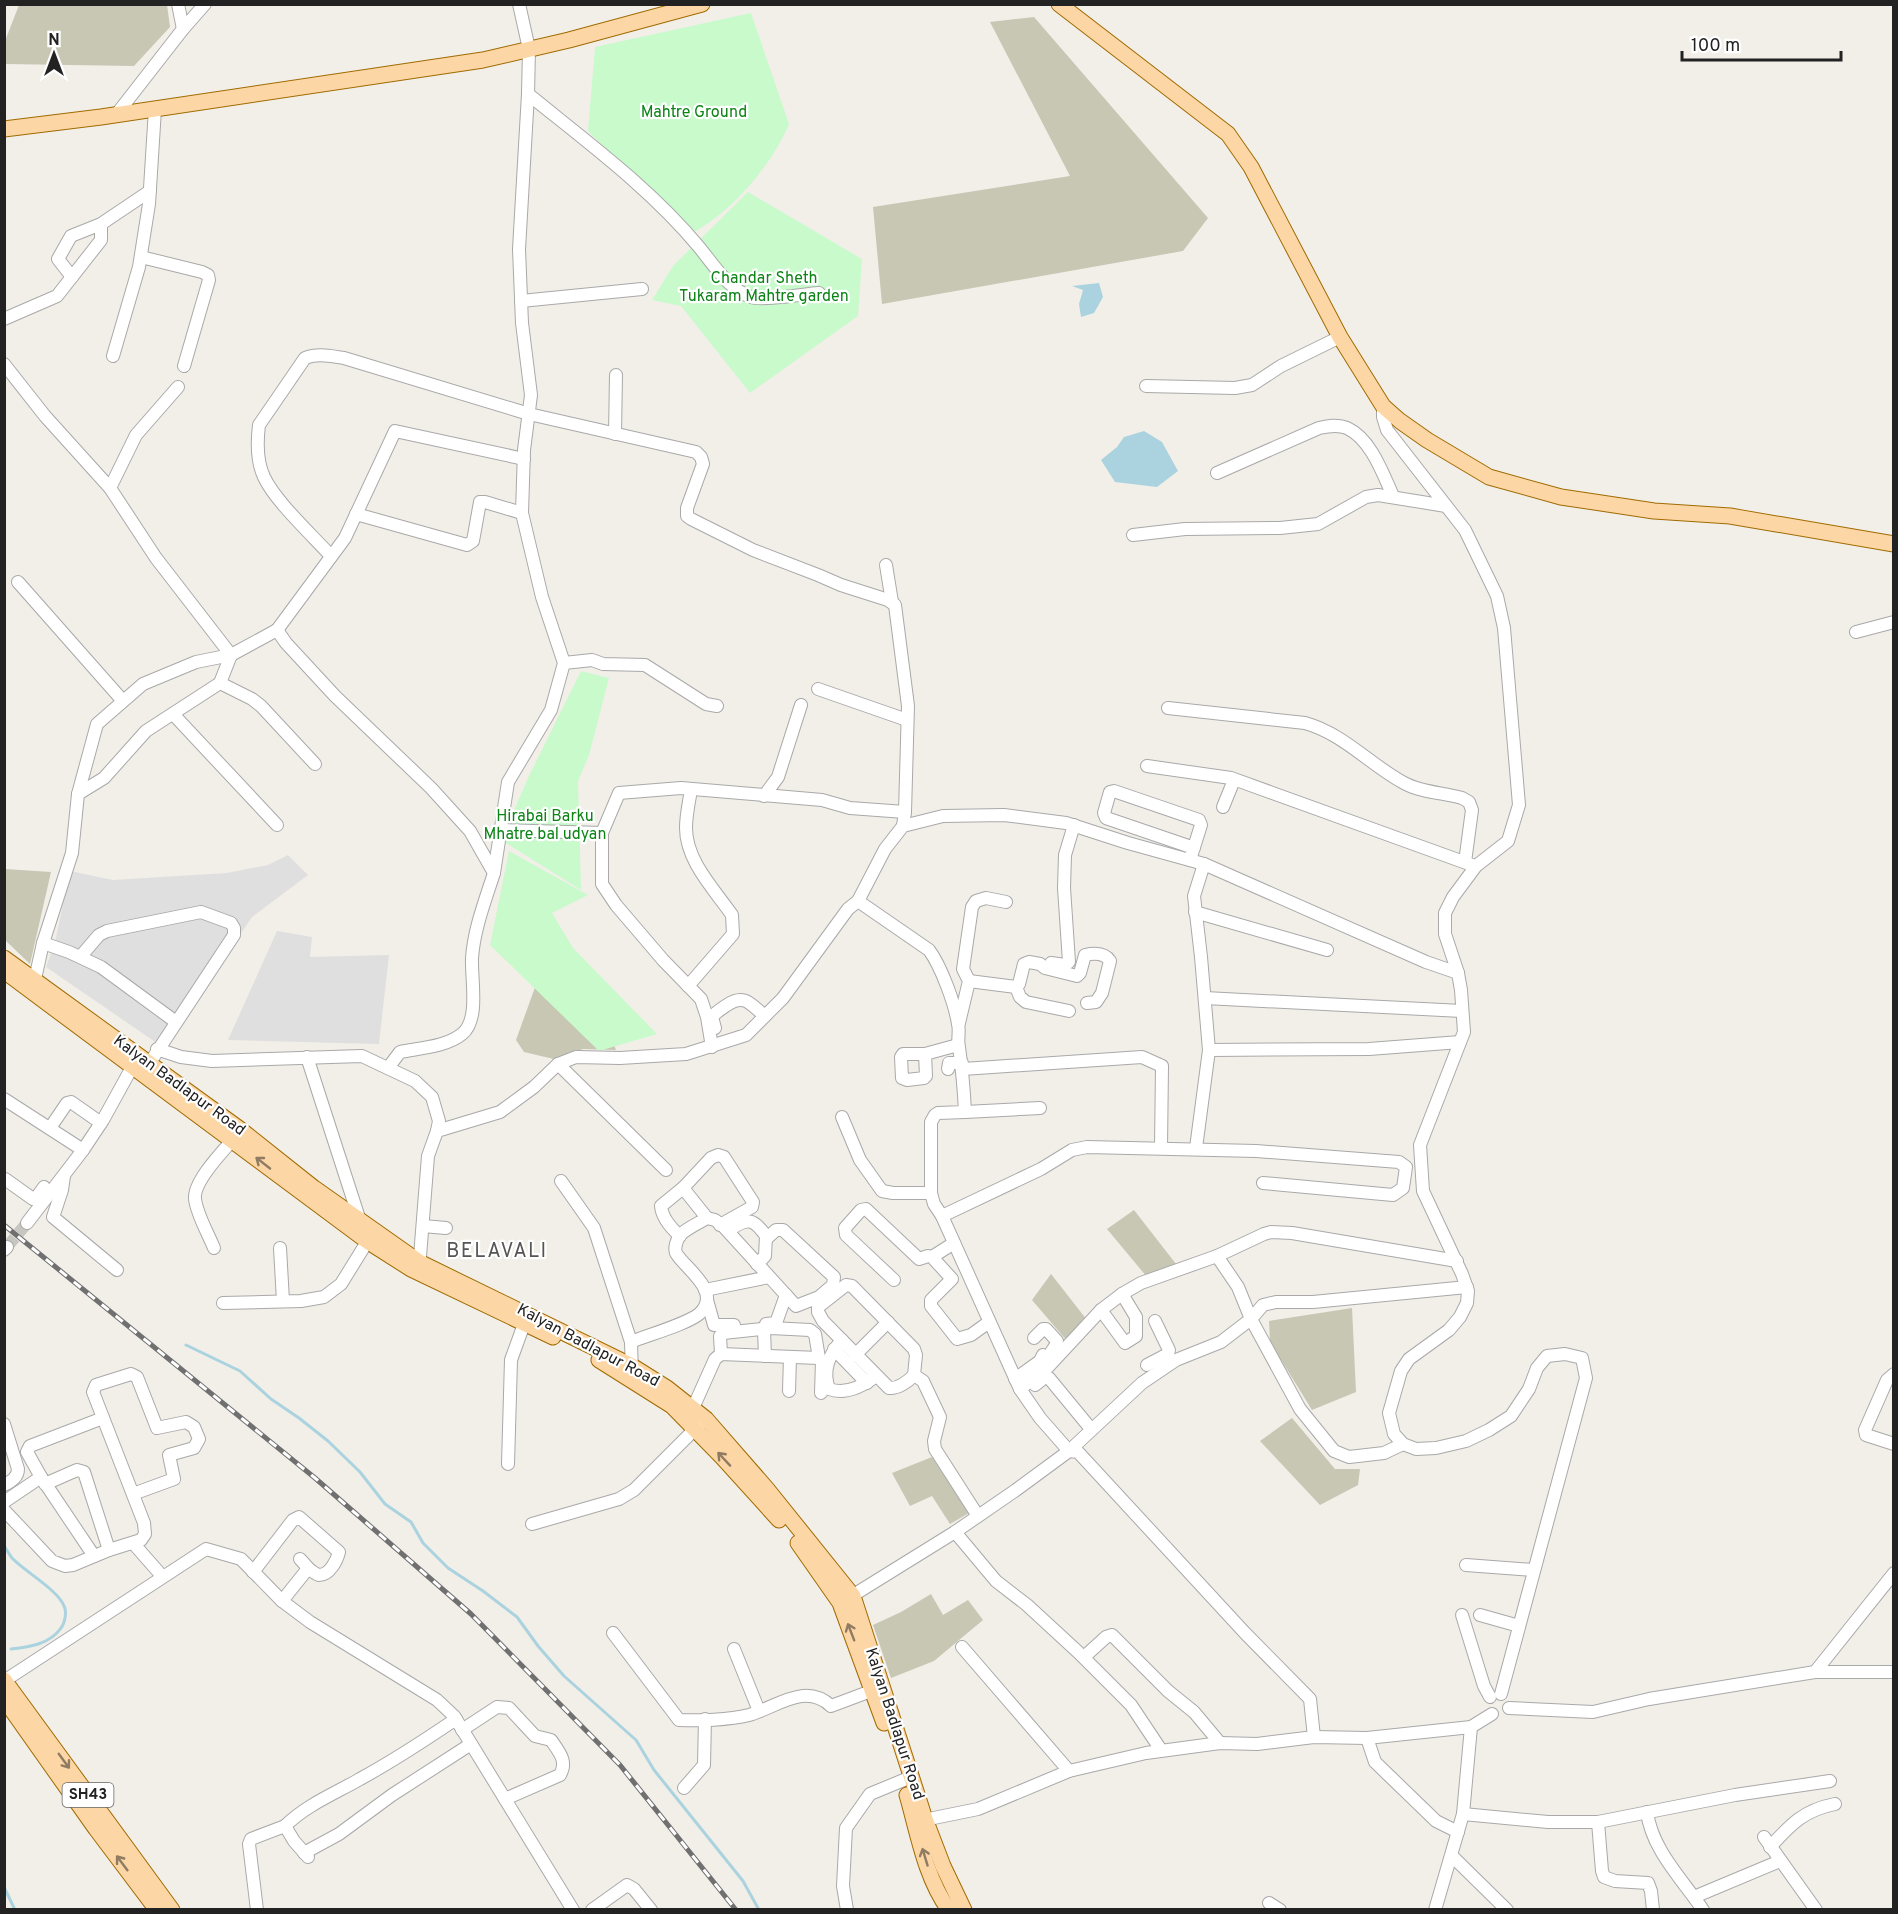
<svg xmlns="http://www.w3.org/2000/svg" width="1898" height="1914" viewBox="0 0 1898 1914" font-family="Overpass,sans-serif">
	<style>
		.residential { fill: #e0dfdf }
		.construction { fill: #c7c7b4 }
		.park { fill: #c8facc }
		.water { fill: #aad3df }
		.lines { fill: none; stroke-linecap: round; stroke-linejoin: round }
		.stream { stroke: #aad3df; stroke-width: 3 }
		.minor-tunnel { stroke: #c8c6c1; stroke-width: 12; stroke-dasharray: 12 6; stroke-linecap: butt }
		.minor-casing { stroke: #a9a9a9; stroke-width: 14 }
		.major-casing { stroke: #a06b00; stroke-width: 17 }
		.minor { stroke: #fff; stroke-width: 12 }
		.major { stroke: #fcd6a4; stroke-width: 15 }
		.rail-casing { stroke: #707070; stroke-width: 5 }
		.rail { stroke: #fff; stroke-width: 3; stroke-dasharray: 9; stroke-linecap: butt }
		.oneway { stroke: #8f7c63 }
		.labels { text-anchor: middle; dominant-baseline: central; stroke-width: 4.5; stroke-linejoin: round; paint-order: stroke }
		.shield { fill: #fff; stroke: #646464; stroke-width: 1.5 }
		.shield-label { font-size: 15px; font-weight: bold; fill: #222 }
		.park-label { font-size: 16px; fill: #0c8416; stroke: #fff }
		.street-label { font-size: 16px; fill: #222; stroke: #fff }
		.quarter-label { font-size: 20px; letter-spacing: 1.5px; fill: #555; stroke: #fff }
	</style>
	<rect width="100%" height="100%" fill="#f2efe9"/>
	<g class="residential">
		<path d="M288 855 308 875 252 917 164 1048 46 967 55 942 70 871 113 880 227 873 268 865Z"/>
		<path d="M277 931 312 937 310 957 389 955 379 1044 228 1040Z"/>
	</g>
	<g class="construction">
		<path d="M19 5H167L170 27 134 66 5 64V41Z"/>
		<path d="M1034 17 1208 218 1183 251 882 304 873 207 1070 176 990 22Z"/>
		<path d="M5 869 51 872 30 964 5 940Z"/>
		<path d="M542 968 598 1005 616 1050 583 1049 558 1060 524 1052 516 1040Z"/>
		<path d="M1134 1210 1176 1264 1147 1277 1107 1229Z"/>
		<path d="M1051 1274 1087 1320 1067 1341 1032 1300Z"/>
		<path d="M1352 1308 1356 1392 1312 1410 1270 1342 1269 1321Z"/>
		<path d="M1292 1418 1335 1469H1360L1358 1485 1320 1505 1260 1441Z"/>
		<path d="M932 1457 969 1513 950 1524 932 1496 910 1506 892 1473Z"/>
		<path d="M931 1594 943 1615 968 1600 983 1620 934 1661 891 1678 873 1625 901 1612Z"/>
	</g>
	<g class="park">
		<path d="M751 13 789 124C771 166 732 212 692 233L588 131 595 47Z"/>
		<path d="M748 192 862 259 858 316 750 393 681 306 652 300 673 266Z"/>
		<path d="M581 671 609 678 589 755 578 781 581 890 503 841 507 827 528 778Z"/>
		<path d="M509 851 588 895 552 913 573 948 657 1034 599 1051 490 945Z"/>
	</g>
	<g class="water">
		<path d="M1099 283 1103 297 1094 313 1081 317 1079 304 1083 290 1072 286Z"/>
		<path d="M1144 431 1162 442 1178 471 1157 487 1115 482 1101 460 1117 447 1124 437Z"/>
	</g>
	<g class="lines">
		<g class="stream">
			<path d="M186 1345 240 1371 271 1399 299 1418 328 1441 360 1472 385 1504 411 1522 423 1543 448 1568 483 1591 517 1617 538 1646 564 1676 636 1740 654 1770 743 1881 759 1910"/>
			<path d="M4 1546C7 1550 9 1554 12 1558 24 1571 58 1590 64 1606 67 1612 65 1623 61 1628 50 1644 30 1647 11 1649"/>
			<path d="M4 1887 15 1910"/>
		</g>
		<path class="minor-tunnel" d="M7 1247 27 1223"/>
		<g class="minor-casing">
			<g id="minor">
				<path d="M178 4 183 29"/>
				<path d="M528 94C587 142 650 188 699 247 713 264 728 289 751 297 762 301 804 294 819 293"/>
				<path d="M116 115 183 29 205 4"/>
				<path d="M141 257 202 272 208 275 209 280 184 366"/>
				<path d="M72 277 58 259 71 236 101 224 150 191"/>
				<path d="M521 301 642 289"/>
				<path d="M4 319 57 296 101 240V224"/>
				<path d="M113 356 139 267 149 204 155 109"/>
				<path d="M4 364 45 416 110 488 156 558 231 655 220 683 146 731 104 778 78 794"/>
				<path d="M1146 386 1235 388 1252 385 1281 366 1340 337"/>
				<path d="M1383 406V417L1387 430 1465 530 1497 596 1504 628 1519 805 1508 841 1476 866 1453 897 1445 913V934L1458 973 1461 990 1464 1032 1420 1145 1423 1191 1462 1274 1468 1291 1467 1303 1460 1317 1449 1330 1409 1359 1401 1371 1389 1413 1394 1434 1403 1444 1416 1449 1436 1448 1466 1441 1489 1430 1511 1416 1529 1389 1537 1368 1547 1356 1565 1354 1582 1358 1586 1378 1501 1694"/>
				<path d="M615 434 616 375"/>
				<path d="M1217 473 1319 428C1328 426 1338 424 1347 428 1371 439 1383 474 1393 496"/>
				<path d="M110 488 136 435 178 387"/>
				<path d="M356 514 467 545 473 541 480 502H485L522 513"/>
				<path d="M1133 535 1185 529 1280 528 1318 524 1366 497 1378 495 1446 506"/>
				<path d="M331 556C312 535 275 501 264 477 257 462 257 441 259 425L305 358C318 353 330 356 344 358L529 414 696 452 701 457 703 464 687 508V516L691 519 753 550 818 575 841 585 888 600 895 605 908 706 905 812 903 826"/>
				<path d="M886 565 892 602"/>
				<path d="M18 582 123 701"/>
				<path d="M277 630 345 538 395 431 524 459"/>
				<path d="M1856 632 1894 622"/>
				<path d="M564 663 592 660 603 664 645 665 706 704 717 706"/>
				<path d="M220 683 252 699 261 706 315 764"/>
				<path d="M818 689 907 720"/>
				<path d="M1168 708 1305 723C1344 734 1369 764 1404 783 1420 792 1444 793 1462 798L1469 802 1472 810 1465 862"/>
				<path d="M173 714 277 825"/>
				<path d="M1147 766 1231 778 1472 865"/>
				<path d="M764 796 778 777 801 705"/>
				<path d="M1223 807 1234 780"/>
				<path d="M500 830 602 833"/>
				<path d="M1190 860 1201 825 1199 820 1114 791 1110 792 1104 813 1106 818 1194 848"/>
				<path d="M494 873 508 782 551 710 564 663 542 597 522 513 524 450 531 395 522 323 519 249 528 94 529 49 519 4"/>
				<path d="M858 901 885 849 903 826 943 816 1004 815 1066 823 1128 843 1204 864 1426 962 1458 973"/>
				<path d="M1195 912 1327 950"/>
				<path d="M43 943 69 952 101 967 176 1022"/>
				<path d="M81 956 99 935 107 931 201 912 231 923 234 928V935L149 1064"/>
				<path d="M1051 963 1065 965 1069 962 1064 888 1065 855 1074 825"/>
				<path d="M969 981 1016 987 1019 984 1024 964 1029 962 1040 964 1045 968 1077 976 1080 973 1085 955C1094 953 1105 953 1110 961L1102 993 1096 1002 1087 1003"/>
				<path d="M688 986 733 934 732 915C714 889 686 861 686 828 686 815 689 802 691 790"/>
				<path d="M1016 987 1020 997 1026 1002 1069 1011"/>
				<path d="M33 988 43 943 72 853 78 794 97 724 143 684 196 662 231 655 277 630 286 643 335 696 431 788 470 831 494 873C485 901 474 929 472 958 471 979 480 1020 462 1034 446 1047 419 1048 400 1052L388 1068"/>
				<path d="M1205 998 1462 1011"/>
				<path d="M959 1023 969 981 963 969 972 907 976 901 986 898 1006 902"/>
				<path d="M715 1028 712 1017C716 1012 721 1009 727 1005 745 993 751 1005 765 1016"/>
				<path d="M712 1047 707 1017 701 999 663 960 616 905 602 884V833L619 793 681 788 822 800 850 808 905 812"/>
				<path d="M157 1049 181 1057 212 1061 362 1056 415 1081 432 1097 439 1121 437 1131"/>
				<path d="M1209 1050 1369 1049 1460 1042"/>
				<path d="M925 1054H903L901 1057 902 1078 907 1080 924 1078 926 1076 925 1054 958 1045"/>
				<path d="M307 1057 361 1224"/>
				<path d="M558 1064 666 1170"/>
				<path d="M948 1069 949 1063H962"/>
				<path d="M963 1069 1142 1057 1162 1066 1161 1148"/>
				<path d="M4 1099 83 1150"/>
				<path d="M965 1112 1040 1108"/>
				<path d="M842 1117 860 1160 882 1191 893 1193H931"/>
				<path d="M50 1128 67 1103 71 1102 101 1123"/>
				<path d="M1196 1148 1209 1050 1201 957 1194 896 1204 864"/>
				<path d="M64 1176 62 1190 53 1217 117 1270"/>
				<path d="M5 1179 33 1199 36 1198 44 1187"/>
				<path d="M561 1181 594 1228 631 1342 632 1374"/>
				<path d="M942 1216 1041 1169 1072 1150 1087 1147 1256 1151 1399 1162 1406 1167 1403 1188 1393 1195 1263 1183"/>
				<path d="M707 1218 683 1188 711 1158 718 1155 724 1157 753 1202 752 1207 720 1225"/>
				<path d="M27 1223 83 1150 103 1120 136 1060"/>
				<path d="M423 1226 446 1228"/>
				<path d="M731 1229C748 1217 754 1219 766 1236L765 1256 757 1264"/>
				<path d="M680 1236C671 1228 662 1218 661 1206L683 1188"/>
				<path d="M214 1248C208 1233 197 1215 195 1199 193 1181 225 1149 236 1136"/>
				<path d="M280 1248 283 1301"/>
				<path d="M4 1250 7 1247"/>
				<path d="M932 1257 954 1243"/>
				<path d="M419 1269 428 1156 437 1131 500 1112 534 1087 558 1064 576 1057 620 1058 686 1054 746 1035 783 998 848 909 858 901 929 950C941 966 955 1004 958 1024 960 1031 957 1040 959 1047 962 1069 964 1090 965 1112L938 1113 935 1115 931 1122V1193L934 1204 942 1216 1020 1389 1040 1418 1069 1451 1078 1452 1245 1633 1310 1699 1314 1737"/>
				<path d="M894 1280 846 1235 845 1228 861 1210 866 1209 919 1259 928 1256 932 1257 952 1279 931 1300V1306L957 1339 971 1335 989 1322"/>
				<path d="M705 1290 769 1277"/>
				<path d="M707 1300 714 1325H734"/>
				<path d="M223 1303 301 1301 324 1297 341 1284 372 1234"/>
				<path d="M1101 1310 1125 1343 1136 1336V1317L1122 1294"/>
				<path d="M766 1324 776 1323 786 1295"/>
				<path d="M764 1330 765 1356"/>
				<path d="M1034 1338 1043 1329H1046L1057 1341C1056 1348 1049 1352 1048 1360"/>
				<path d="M842 1340C829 1355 822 1370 829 1389 846 1395 863 1386 876 1376"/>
				<path d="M631 1342C648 1335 687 1324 699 1314 724 1292 684 1268 676 1253 674 1248 677 1239 680 1235 687 1228 699 1223 707 1218L715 1220 723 1226 796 1306 819 1297 833 1285 834 1277 783 1230H776L766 1239"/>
				<path d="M834 1349 867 1383"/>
				<path d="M721 1354 720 1336 723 1333 771 1328 810 1330 815 1334 819 1358"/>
				<path d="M855 1355 888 1322"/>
				<path d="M1147 1365 1168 1354 1169 1350 1155 1321"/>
				<path d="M1894 1374 1887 1380 1865 1430 1866 1435 1894 1444"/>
				<path d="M914 1375 916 1355 914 1349 852 1286 846 1285 818 1307V1312L823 1321 889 1388C897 1389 908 1382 914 1375L923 1381 940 1417 934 1441 935 1449 978 1516"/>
				<path d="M1015 1379 1040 1361 1043 1355"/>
				<path d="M1035 1385 1045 1377 1049 1378 1091 1429"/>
				<path d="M1020 1389 1048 1367 1101 1310 1122 1294 1141 1283 1217 1256 1264 1234 1271 1232 1292 1233 1457 1261"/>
				<path d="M789 1391 790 1357"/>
				<path d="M689 1417 715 1359 721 1354 819 1358 822 1361 821 1393"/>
				<path d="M4 1424 18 1469C18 1477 12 1481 4 1485"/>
				<path d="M1403 1444 1384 1453 1349 1457 1334 1451 1300 1409 1251 1319 1263 1305 1276 1302H1313L1467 1287"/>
				<path d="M508 1464 511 1360 524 1324V1316"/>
				<path d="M45 1484 77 1470 84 1472 109 1550"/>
				<path d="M4 1502 41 1477"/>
				<path d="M4 1510 52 1561 65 1566 73 1565 109 1550 141 1540 145 1534 144 1523 93 1392 96 1385 131 1374 137 1377 157 1428 186 1422 194 1427 199 1439 194 1448 169 1455 174 1479 133 1494"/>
				<path d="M532 1524 619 1499 634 1490 701 1423"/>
				<path d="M955 1532 996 1581 1027 1605 1078 1652 1131 1705 1161 1750"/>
				<path d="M133 1543 162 1576"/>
				<path d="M94 1556 41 1477 27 1452 30 1446 103 1418"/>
				<path d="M300 1559 310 1570"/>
				<path d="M1466 1565 1534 1570"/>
				<path d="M253 1572 293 1520 299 1517 339 1552C337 1560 330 1575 319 1575 317 1575 312 1571 310 1570L306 1571 282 1601"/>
				<path d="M847 1599 955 1532 1016 1490 1069 1451 1142 1383 1176 1360 1221 1342 1251 1319 1238 1287 1217 1256"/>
				<path d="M1462 1615 1484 1686 1490 1697"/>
				<path d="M1480 1615 1519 1626"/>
				<path d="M613 1633 679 1720C699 1721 729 1720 749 1715 777 1707 805 1682 831 1706L879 1688"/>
				<path d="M962 1647 1069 1771"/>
				<path d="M734 1649 759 1711"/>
				<path d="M1084 1657 1106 1637 1112 1635 1168 1691 1194 1712 1220 1743"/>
				<path d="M1815 1672 1894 1573"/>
				<path d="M4 1681 206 1549 241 1559 282 1601 310 1622 437 1700 454 1716 573 1910"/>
				<path d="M1509 1708 1593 1712 1649 1699 1815 1672H1894"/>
				<path d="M462 1730 497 1707 509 1708 535 1736 551 1740C559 1752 568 1761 560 1775L505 1799"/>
				<path d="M1367 1738 1375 1762 1436 1821 1458 1832"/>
				<path d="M684 1788 704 1765 705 1719"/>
				<path d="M1647 1812C1652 1850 1682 1879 1703 1910"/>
				<path d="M1463 1814 1548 1822H1598L1735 1795 1830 1781"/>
				<path d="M919 1821 978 1809 1069 1771 1146 1753 1220 1743 1257 1744 1314 1737 1367 1738 1471 1727 1492 1714"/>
				<path d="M1598 1822 1602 1871 1604 1877 1615 1881 1648 1883 1651 1891 1653 1910"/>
				<path d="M285 1826C306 1805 334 1794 360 1779 393 1761 425 1740 456 1719"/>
				<path d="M1764 1837 1816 1910"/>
				<path d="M1770 1847C1791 1824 1804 1810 1835 1804"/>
				<path d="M304 1853 339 1834 392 1795 471 1744"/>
				<path d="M1452 1856 1507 1910"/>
				<path d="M1694 1897 1780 1861"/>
				<path d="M1269 1903 1280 1910"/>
				<path d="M257 1910 249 1844 251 1839 285 1826 294 1841 308 1857"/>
				<path d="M592 1910 627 1885 634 1889 651 1910"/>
				<path d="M847 1910 843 1886 846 1828 870 1794 911 1777"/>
				<path d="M1435 1910 1463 1814 1471 1727"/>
			</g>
		</g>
		<g class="major-casing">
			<g id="major">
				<path d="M1059 4 1228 134 1251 167 1340 337 1383 406 1400 421 1427 440 1489 477 1561 497 1654 511 1730 516 1894 544"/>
				<path d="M4 129 101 117 483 60 569 40 702 4"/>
				<path d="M4 958 241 1130 314 1188 419 1262 632 1366 667 1388 706 1419 767 1489 853 1596 925 1819 943 1866 964 1910"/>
				<path d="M4 971 367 1241 411 1269 553 1337"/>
				<path d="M599 1360 672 1406 722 1457 779 1520"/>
				<path d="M798 1543 840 1603 884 1723"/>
				<path d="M4 1680 172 1910"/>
				<path d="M4 1699 96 1829 157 1910"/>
				<path d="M907 1795C918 1833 925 1877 949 1910"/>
			</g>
		</g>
		<use href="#minor" class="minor"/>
		<use href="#major" class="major"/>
		<g class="rail-casing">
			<path id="rail" d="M4 1225 315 1478 471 1614 620 1765 736 1910"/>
		</g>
		<use href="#rail" class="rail"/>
	</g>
	<defs><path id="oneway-shaft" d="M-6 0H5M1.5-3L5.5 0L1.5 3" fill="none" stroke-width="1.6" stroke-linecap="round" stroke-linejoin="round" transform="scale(1.5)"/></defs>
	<g class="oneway">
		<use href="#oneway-shaft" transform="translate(263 1163) rotate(-142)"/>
		<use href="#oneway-shaft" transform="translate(724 1459) rotate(-133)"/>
		<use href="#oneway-shaft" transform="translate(851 1632) rotate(-111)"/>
		<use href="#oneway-shaft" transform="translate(64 1761) rotate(54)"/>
		<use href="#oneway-shaft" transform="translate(925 1857) rotate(-107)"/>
		<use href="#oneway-shaft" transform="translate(122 1863) rotate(-127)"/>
	</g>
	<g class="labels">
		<rect class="shield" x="62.5" y="1783" width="51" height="24" rx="4.5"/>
		<g class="shield-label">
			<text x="88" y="1795">SH43</text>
		</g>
		<g class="park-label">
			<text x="694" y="113">Mahtre Ground</text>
			<text x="764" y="279">Chandar Sheth<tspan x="764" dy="18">Tukaram Mahtre garden</tspan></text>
			<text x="545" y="817">Hirabai Barku<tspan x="545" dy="18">Mhatre bal udyan</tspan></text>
		</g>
		<g class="street-label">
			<text transform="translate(179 1086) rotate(36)">Kalyan Badlapur Road</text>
			<text transform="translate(588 1346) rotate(28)">Kalyan Badlapur Road</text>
			<text transform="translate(894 1724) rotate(72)">Kalyan Badlapur Road</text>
		</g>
		<g class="quarter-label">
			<text x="497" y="1252">BELAVALI</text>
		</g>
	</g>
	<rect width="1898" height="1914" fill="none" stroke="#222222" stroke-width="12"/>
	<g transform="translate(54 54)" stroke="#ffffff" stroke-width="4.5" paint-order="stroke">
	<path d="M0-4.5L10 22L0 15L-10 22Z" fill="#222222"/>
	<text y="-9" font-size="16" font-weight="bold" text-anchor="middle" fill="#222222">N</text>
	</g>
	<path d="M1682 51v9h159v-9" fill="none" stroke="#222222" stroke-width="3"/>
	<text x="1691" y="51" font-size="18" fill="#222222" stroke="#ffffff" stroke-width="4.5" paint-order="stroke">100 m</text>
</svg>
